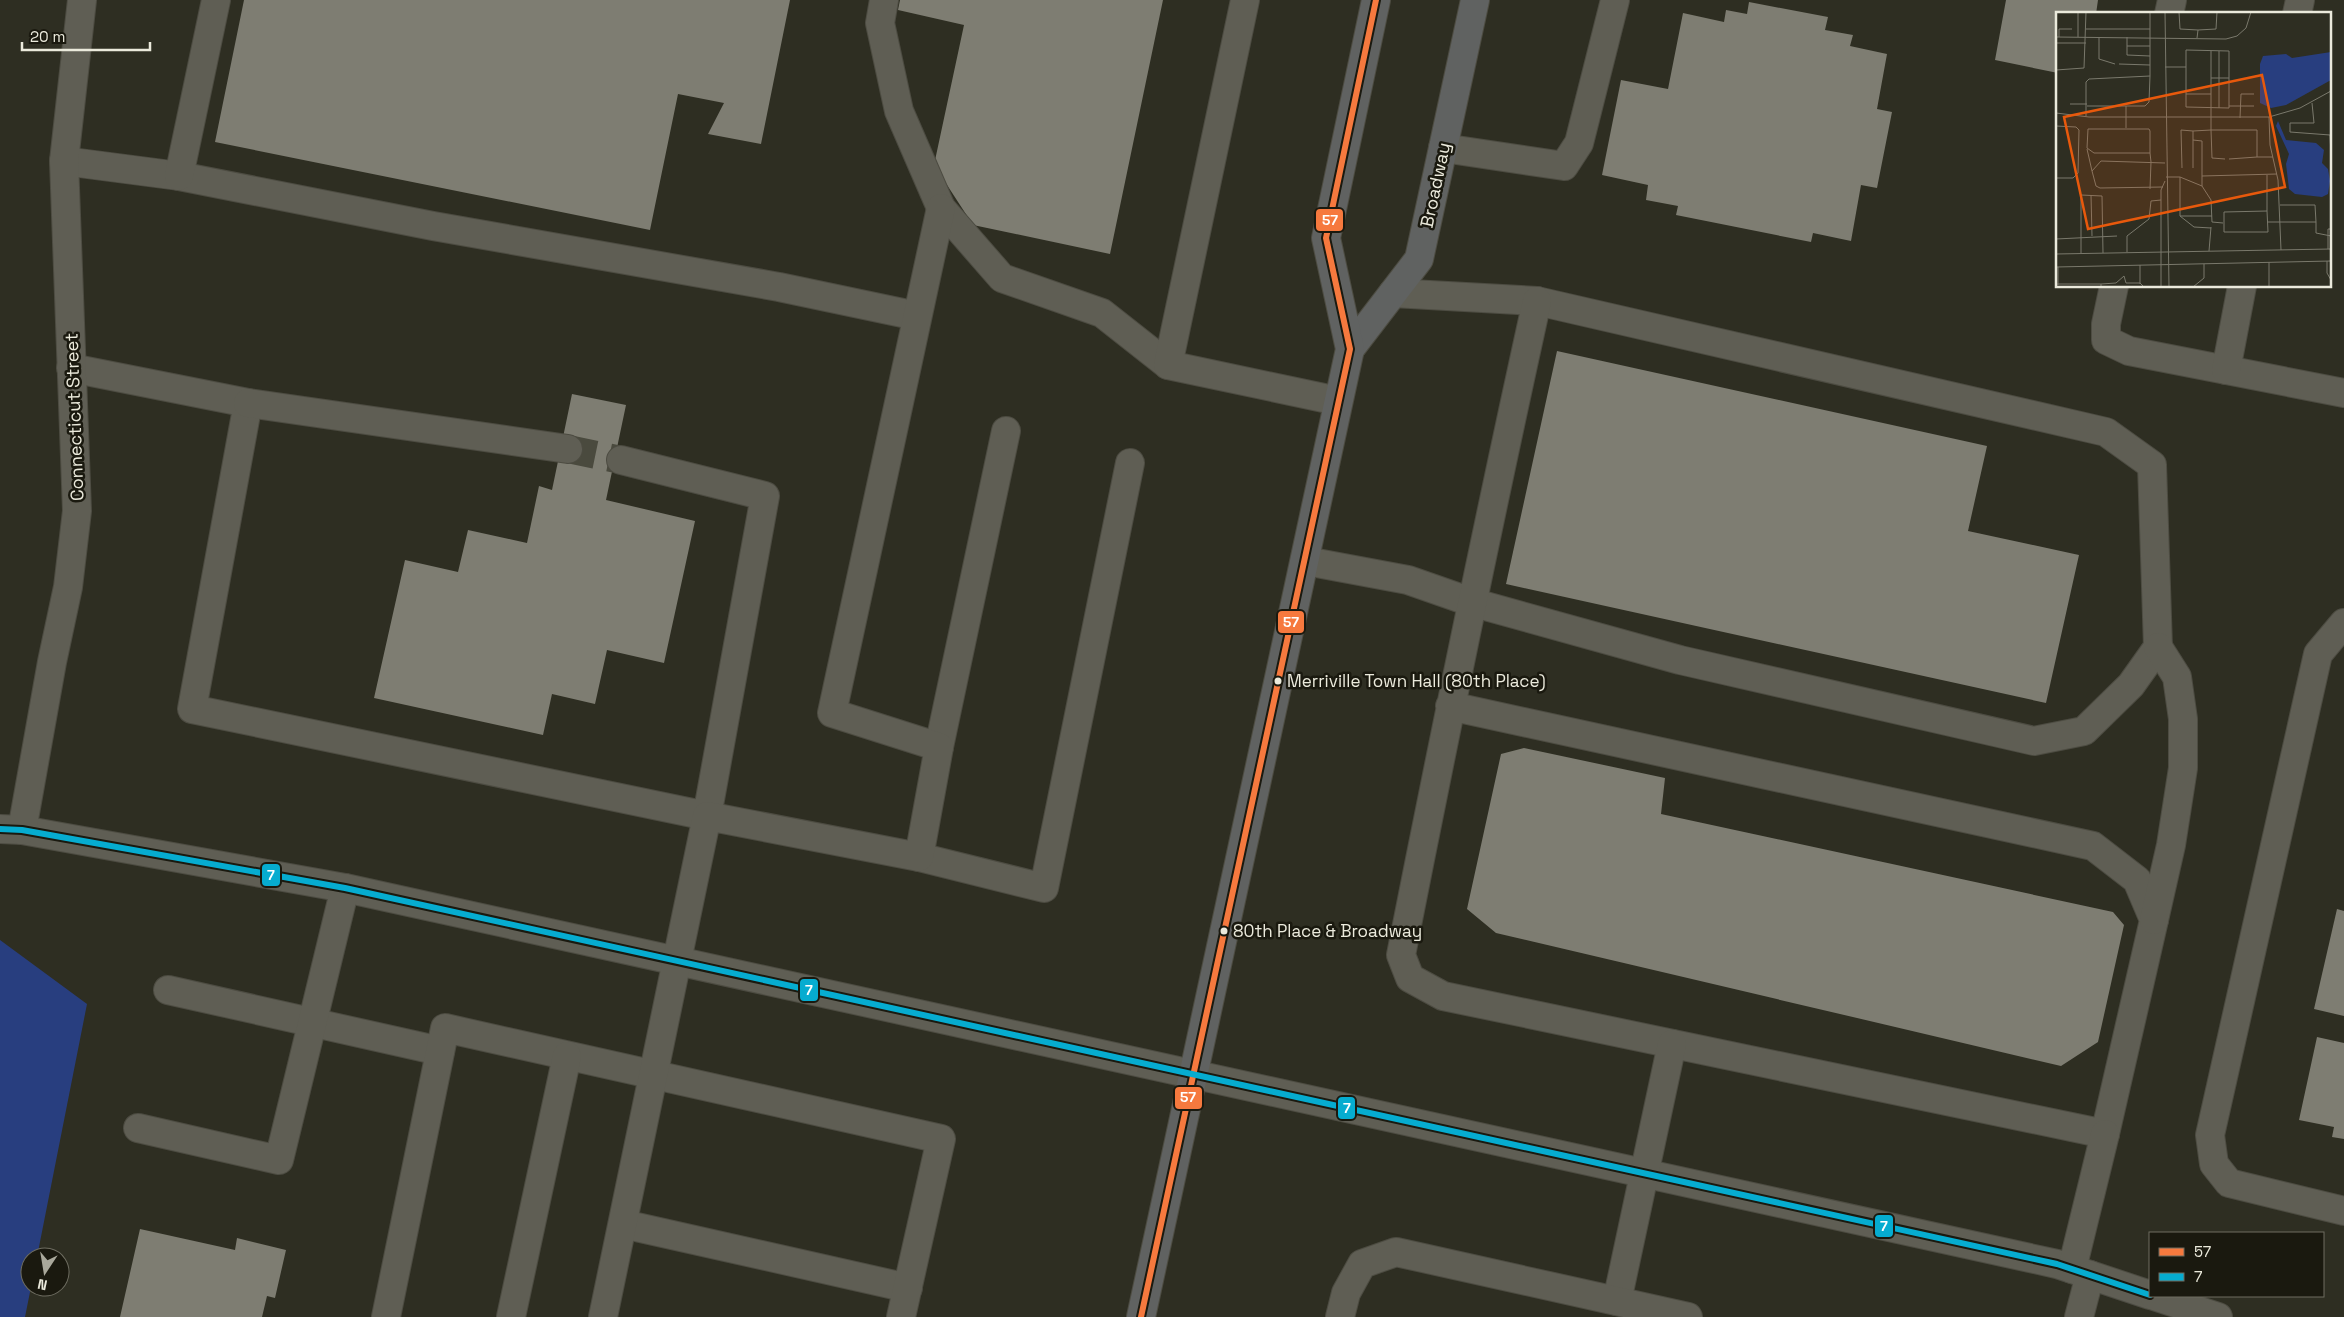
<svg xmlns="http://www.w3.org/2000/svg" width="2344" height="1317" viewBox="0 0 2344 1317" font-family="'Space Grotesk',sans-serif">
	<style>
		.water { fill: #283e7f }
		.building { fill: #7e7d72 }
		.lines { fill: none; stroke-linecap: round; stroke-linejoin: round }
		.minor-tunnel { stroke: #4a4a3e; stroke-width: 28; stroke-dasharray: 28 14; stroke-linecap: butt }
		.minor-casing { stroke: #4d4c42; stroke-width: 30 }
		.major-casing { stroke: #4d4c42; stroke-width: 30 }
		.minor { stroke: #5f5e54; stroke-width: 28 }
		.major { stroke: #606261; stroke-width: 28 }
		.bus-1-casing { stroke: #1a190f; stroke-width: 10 }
		.bus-2-casing { stroke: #1a190f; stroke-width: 10 }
		.bus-1 { stroke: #f6793e; stroke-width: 6 }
		.bus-2 { stroke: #06acd0; stroke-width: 6 }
		.bus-dot { fill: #ebeadc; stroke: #1a190f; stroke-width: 2 }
		.labels { text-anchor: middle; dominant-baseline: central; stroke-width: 5; stroke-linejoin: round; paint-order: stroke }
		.bus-label { font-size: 17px; fill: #ebeadc; stroke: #1a190f; text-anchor: start }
		.street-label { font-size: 18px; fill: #ebeadc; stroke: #1a190f }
		.inset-road { fill: none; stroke: #7a796c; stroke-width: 1 }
		.view { fill: #e8590c; fill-opacity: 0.15; stroke: #e8590c; stroke-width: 2.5 }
		.inset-edge { fill: none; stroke: #ebeadc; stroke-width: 2.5 }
		.line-badge { stroke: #1a190f; stroke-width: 2 }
		.badge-label { font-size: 14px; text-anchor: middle; font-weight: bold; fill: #fff }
	</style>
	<rect width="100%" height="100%" fill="#2e2e22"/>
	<path class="water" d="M0 940 87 1004 37 1257H30L31 1287 25 1317H0Z"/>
	<g class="building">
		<path d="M244 0H790L761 144 708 134 724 103 678 94 650 230 215 142Z"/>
		<path d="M900 0H1163L1110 254 973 225 934 165 964 25 898 10Z"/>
		<path d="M2006 0H2098L2096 14H2058V73L1995 60Z"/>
		<path d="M1749 2 1828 17 1825 30 1853 35 1850 46 1887 54 1877 109 1892 112 1877 188 1861 185 1851 241 1813 233 1811 242 1676 215 1678 206 1646 200 1648 185 1602 175 1621 80 1668 89 1683 13 1724 22 1726 10 1747 14Z"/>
		<path d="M1557 351 1987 446 1968 531 2079 555 2046 703 1506 584Z"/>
		<path d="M572 394 626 405 606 500 695 521 664 663 607 650 595 704 552 694 543 735 374 698 405 560 458 572 468 530 527 543 539 486 552 490Z"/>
		<path d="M1524 748 1665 778 1661 814 2113 912 2124 925 2098 1042 2061 1066 1496 933 1467 909 1501 754Z"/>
		<path d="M2337 909 2344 911V1016L2314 1009Z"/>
		<path d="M2317 1037 2344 1043V1139L2332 1137 2334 1127 2299 1120Z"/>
		<path d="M140 1229 235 1250 237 1238 286 1250 275 1298 267 1296 262 1317H120Z"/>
	</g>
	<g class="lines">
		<path class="minor-tunnel" d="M568 449 621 460"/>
		<g class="minor-casing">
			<g id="minor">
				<path d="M884 0 880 23 899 111 941 208 1002 278 1102 313 1168 365"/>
				<path d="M1245 0 1168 365 1338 401"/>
				<path d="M2169 14 2172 0"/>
				<path d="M2297 14 2300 0"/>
				<path d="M1443 148 1564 166 1579 143 1615 0"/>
				<path d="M64 161 179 176 433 226 779 287 917 316"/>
				<path d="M179 176 216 0"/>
				<path d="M2114 286 2106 324V340L2129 351 2344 393"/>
				<path d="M71 368 248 403 192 709 707 816 765 496 621 460"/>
				<path d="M2226 370 2242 286"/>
				<path d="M248 403 568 449"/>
				<path d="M1306 561 1408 580 1471 602 1680 660 2034 741 2084 731 2131 685 2158 647 2152 465 2106 432 1537 301 1393 293"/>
				<path d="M2344 623 2318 654 2210 1135 2214 1164 2229 1183 2344 1211"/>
				<path d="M1450 706 2093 846 2137 880 2154 920 2105 1134 1443 996 1410 978 1401 955C1444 737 1489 519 1537 301"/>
				<path d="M939 747 1006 431"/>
				<path d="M0 829 22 830 345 888 2057 1264 2150 1295"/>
				<path d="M22 830 52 662 68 587 77 511 64 161 82 0"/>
				<path d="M919 857 1044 888 1130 463"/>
				<path d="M2154 920 2171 845 2183 768V719L2177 677 2158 647"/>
				<path d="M168 990 440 1051"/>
				<path d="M138 1128 279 1160 345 888"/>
				<path d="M623 1224 908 1288"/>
				<path d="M2072 1269 2105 1134"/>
				<path d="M2154 1296 2218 1317"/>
				<path d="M1617 1301 1672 1044"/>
				<path d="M386 1317 445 1028 941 1139 901 1317"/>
				<path d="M511 1317 567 1056"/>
				<path d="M603 1317 707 816 919 857 939 747 832 713 941 208"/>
				<path d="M1340 1317 1346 1293 1362 1264 1396 1252 1688 1317"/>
				<path d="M2079 1317 2090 1275"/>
			</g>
		</g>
		<g class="major-casing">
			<g id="major">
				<path d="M1350 349 1419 259 1475 0"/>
				<path d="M1141 1317 1350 349 1326 238 1376 0"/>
			</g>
		</g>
		<use href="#minor" class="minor"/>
		<use href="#major" class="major"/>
		<g class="bus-1-casing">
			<path id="bus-1" d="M1141 1317 1350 349 1326 238 1376 0"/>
		</g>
		<g class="bus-2-casing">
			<path id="bus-2" d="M0 829 22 830 345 888 2057 1264 2150 1295"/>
		</g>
		<use href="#bus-1" class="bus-1"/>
		<use href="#bus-2" class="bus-2"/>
	</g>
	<g class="bus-dot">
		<circle cx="1278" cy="681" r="4.5"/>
		<circle cx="1224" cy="931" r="4.5"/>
	</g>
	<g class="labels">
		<g class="bus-label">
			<text x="1287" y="681">Merriville Town Hall (80th Place)</text>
			<text x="1233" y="931">80th Place &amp; Broadway</text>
		</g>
		<g class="street-label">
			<text transform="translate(1435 185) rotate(-78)">Broadway</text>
			<text transform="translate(74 417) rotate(-92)">Connecticut Street</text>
		</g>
	</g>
	<g transform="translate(2056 12)">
		<rect width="275" height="275" fill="#2e2e22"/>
		<path d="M275 40V68L230 93 215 96 204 91V52L207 44 230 42 236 46ZM222 109 230 128 260 131 268 138 266 151 272 157 274 169 272 182 266 185 239 182 233 177 230 152 233 142 220 114Z" fill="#283e7f"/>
		<path class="inset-road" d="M22 0V25M109 0 113 275M123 0 124 17 142 18M30 17H94M0 25 170 27 181 24 190 16 195 0M3 25V17H16M43 25V47L59 52M71 25V43L94 44M141 26 142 18 160 17 161 0M0 31H30M71 34H94M163 39V96M63 52 94 53M109 55H130V38L173 39V96L130 95V55M0 58 28 56 30 0M155 66H173M130 82H155M256 91 258 111H234V120L274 123 275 143M14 92H31M31 94H89L93 90 94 64M70 94V116M173 94H198M0 101 33 105H213L244 96 275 79M30 104V70L33 67 94 64V0M213 105 214 133 222 168 225 238M184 106 185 82H198M0 114 20 115 23 118 22 161 17 166H0M137 128V156M31 137 36 159M94 141H38L31 136 32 117H93L94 119V141L95 150 94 177M169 147 156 146 155 118H201V145H217M173 147 201 145M126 156 125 118 137 119M146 164 221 162M110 165H124V204L138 215 155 216M124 165 146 174 155 188 156 210 167 211M146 174V129L137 128V119L155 118V39M107 175 44 176 40 174 36 159 45 149 109 151M35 183 36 224M211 199 212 220H168V200L211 199V163M124 204H156M211 210H260L259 193H224M260 210V221L275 224M0 227 61 224M272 237V217H275M153 239 155 215M71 240V224L93 207 95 189 105 188M25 241V183L46 184 47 241M0 242 275 237M271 249V261L275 268M213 250V275M0 255 275 249M2 255V273M0 272H45M84 272V253M45 275V272L60 271 68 264 70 271H84L88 275M105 275V178L109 169M137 275 148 266V252"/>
		<path class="view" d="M206 63 229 175 32 217 8 105Z"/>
		<rect width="275" height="275" class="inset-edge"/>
	</g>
	<g class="line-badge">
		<rect x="1315" y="208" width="29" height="24" rx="5" fill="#f6793e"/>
		<rect x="1277" y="610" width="28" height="24" rx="5" fill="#f6793e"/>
		<rect x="261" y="863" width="20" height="24" rx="5" fill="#06acd0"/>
		<rect x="799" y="978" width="20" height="24" rx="5" fill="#06acd0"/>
		<rect x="1174" y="1086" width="29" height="24" rx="5" fill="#f6793e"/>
		<rect x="1337" y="1096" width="19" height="24" rx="5" fill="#06acd0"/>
		<rect x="1874" y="1214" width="20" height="24" rx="5" fill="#06acd0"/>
	</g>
	<g class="badge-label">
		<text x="1330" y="225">57</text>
		<text x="1291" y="627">57</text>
		<text x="271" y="880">7</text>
		<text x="809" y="995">7</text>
		<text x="1188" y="1102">57</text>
		<text x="1347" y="1113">7</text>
		<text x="1884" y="1231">7</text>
	</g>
	<rect x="2149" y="1232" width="175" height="65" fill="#1a190f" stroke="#6e6d61"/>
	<rect x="2159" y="1248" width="25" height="8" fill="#f6793e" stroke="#6e6d61"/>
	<text x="2194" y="1257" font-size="15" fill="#ebeadc">57</text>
	<rect x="2159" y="1273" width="25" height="8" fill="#06acd0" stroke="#6e6d61"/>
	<text x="2194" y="1282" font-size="15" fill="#ebeadc">7</text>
	<g transform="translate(45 1272) rotate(192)"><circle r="24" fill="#1a190f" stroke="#6e6d61"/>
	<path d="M0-4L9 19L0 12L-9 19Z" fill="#a9a89b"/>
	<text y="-8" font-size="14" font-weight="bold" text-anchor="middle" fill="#ebeadc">N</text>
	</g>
	<path d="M22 42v8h128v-8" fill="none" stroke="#ebeadc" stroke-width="2.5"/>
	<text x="30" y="42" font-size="15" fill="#ebeadc" stroke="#1a190f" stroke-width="4" paint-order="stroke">20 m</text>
</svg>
